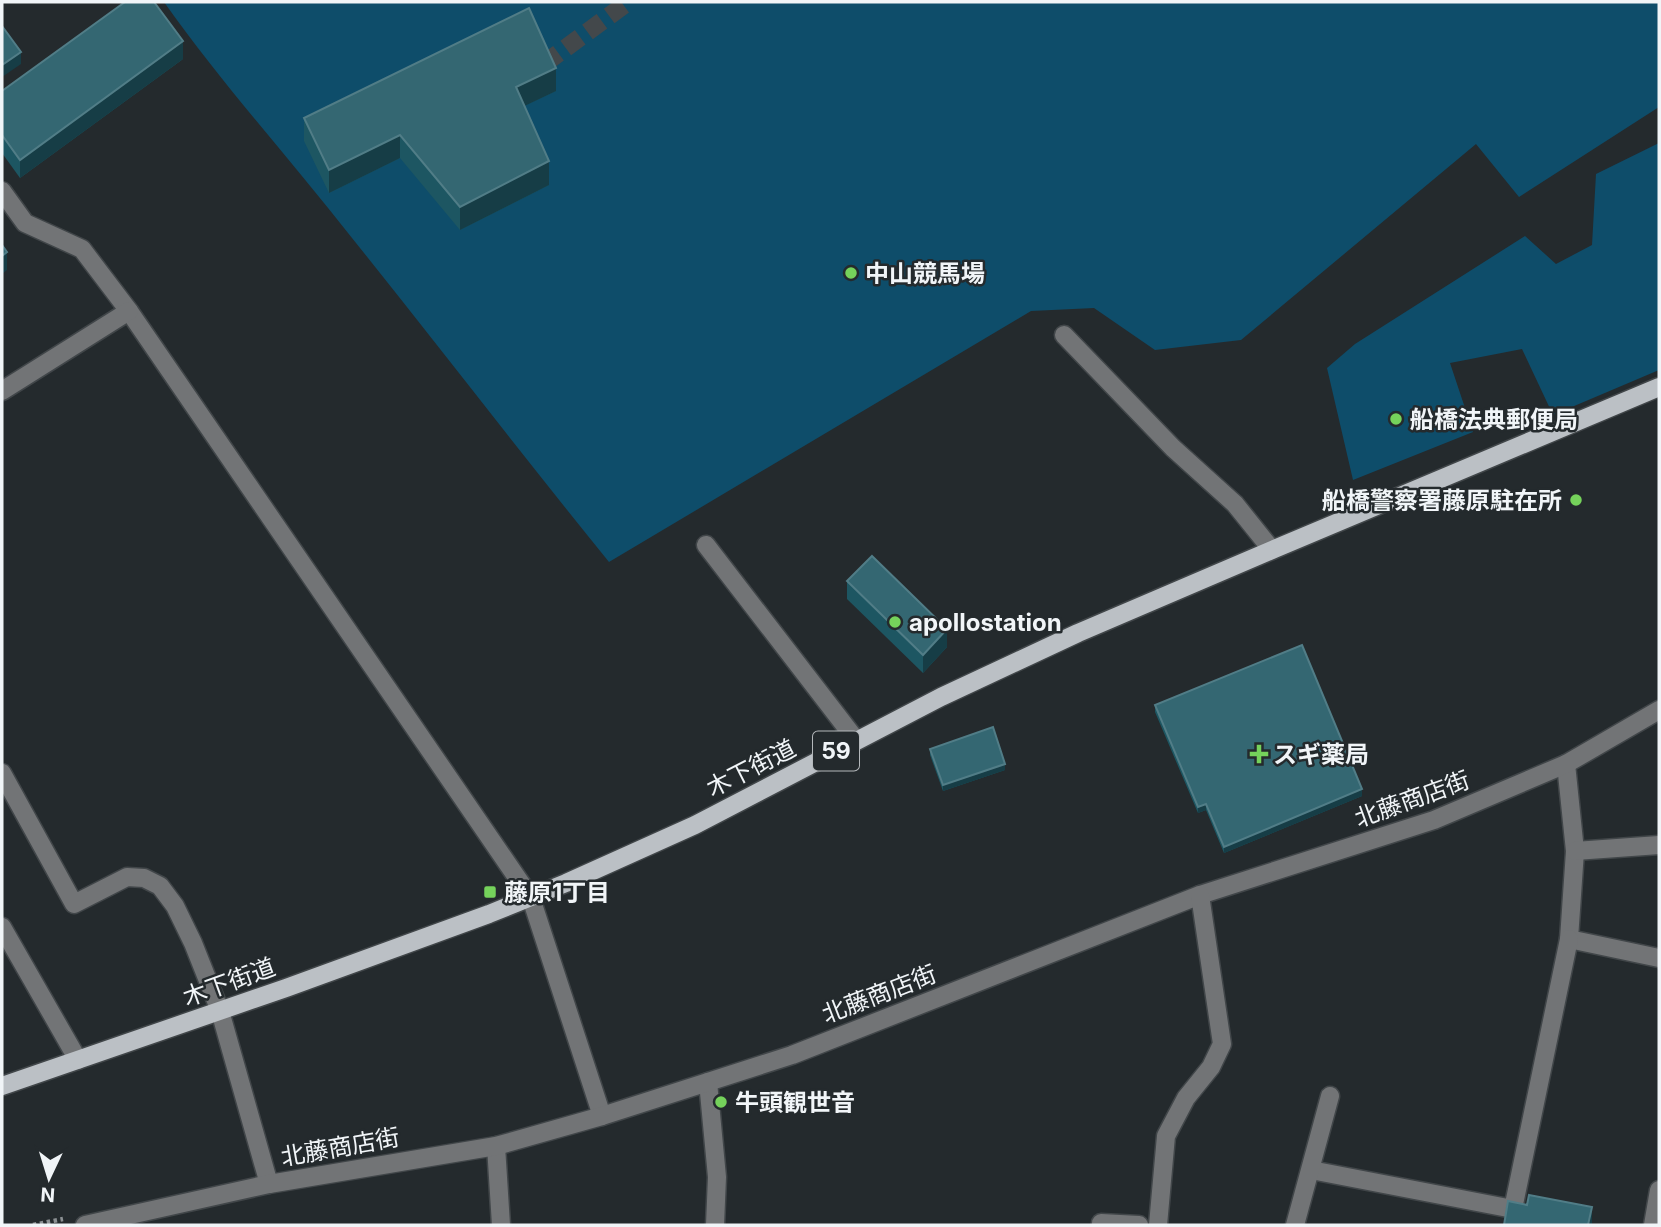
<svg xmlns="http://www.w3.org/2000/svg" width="1661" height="1227" viewBox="0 0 1661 1227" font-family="Inter,'Noto Sans JP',sans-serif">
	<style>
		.green { fill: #0e4d6a }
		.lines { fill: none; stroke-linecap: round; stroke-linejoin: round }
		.minor-tunnel { stroke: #43484b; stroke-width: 18; stroke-dasharray: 18 9; stroke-linecap: butt }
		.minor-casing { stroke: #414649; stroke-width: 21 }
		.major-casing { stroke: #414649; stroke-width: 21 }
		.path { stroke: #8c9194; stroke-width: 4.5; stroke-dasharray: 3.5 3.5; stroke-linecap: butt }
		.minor { stroke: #727476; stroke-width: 18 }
		.major { stroke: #bbc0c5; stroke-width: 18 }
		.wall { fill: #1d5662 }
		.shaded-wall { fill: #163d46 }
		.building { fill: #346772; stroke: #517d87; stroke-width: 2 }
		.poi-dot { fill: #75d25b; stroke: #242a2d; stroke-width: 2.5 }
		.labels { text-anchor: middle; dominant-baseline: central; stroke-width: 5; stroke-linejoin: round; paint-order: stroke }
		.shield { fill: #242a2d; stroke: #b4b8bb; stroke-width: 2 }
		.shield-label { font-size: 23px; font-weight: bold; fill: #f1f5f8 }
		.poi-label { font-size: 24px; font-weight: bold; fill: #f1f5f8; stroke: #242a2d; text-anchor: start }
		.street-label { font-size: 24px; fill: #f1f5f8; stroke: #242a2d }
	</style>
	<rect width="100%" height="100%" fill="#242a2d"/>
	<g class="green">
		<path d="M164 2H1659V107L1519 197 1476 144 1241 340 1155 350 1094 308 1031 311 609 562C522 455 438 345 352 238 290 159 222 84 164 2Z"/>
		<path d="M1659 143V370L1553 415 1522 349 1450 363 1473 432 1353 480 1327 368 1355 344 1525 236 1556 264 1592 245 1596 174Z"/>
	</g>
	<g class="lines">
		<path class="minor-tunnel" d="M544 64 628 2"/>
		<g class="minor-casing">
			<g id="minor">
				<path d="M2 191 25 223 82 249 129 311 531 898 602 1116"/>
				<path d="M1064 335 1173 448 1235 504 1272 550"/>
				<path d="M2 391 129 311"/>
				<path d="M706 545 856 740"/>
				<path d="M1566 764 1575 851 1569 939 1659 958"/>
				<path d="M2 773 74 904 127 877 144 878 160 886 175 906 193 943 220 1011 269 1184"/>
				<path d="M1575 851 1659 845"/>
				<path d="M2 927 78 1060"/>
				<path d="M708 1082 717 1177 715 1225"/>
				<path d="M496 1146 501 1225"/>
				<path d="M1311 1170 1513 1209 1569 939"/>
				<path d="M85 1225 269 1184 496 1146 602 1116 792 1055 1200 895 1434 820 1566 764 1659 710"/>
				<path d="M1101 1225V1223L1139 1225"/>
				<path d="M1158 1225 1166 1136 1186 1098 1211 1067 1222 1044 1200 895"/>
				<path d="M1295 1225 1330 1096"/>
				<path d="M1653 1225 1659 1190"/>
			</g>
		</g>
		<g class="major-casing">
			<path id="major" d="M2 1086 286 988 489 914 566 883 695 825 941 697 1078 633 1272 550 1659 387"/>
		</g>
		<path class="path" d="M33 1225 63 1219"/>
		<use href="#minor" class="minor"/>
		<use href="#major" class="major"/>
	</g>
	<g class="wall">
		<path d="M183 59 20 178 2 153V91Z"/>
		<path d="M556 91 524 106 549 185 460 230 400 158 329 193 304 141V118Z"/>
		<path d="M847 581 947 647 923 673 847 599Z"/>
		<path d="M1155 705 1362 796 1224 853 1206 810 1198 813 1155 712Z"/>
		<path d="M930 749 1005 770 943 791 930 755Z"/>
	</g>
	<g class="shaded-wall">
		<path d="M183 41V59L20 178V160Z"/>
		<path d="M21 52V64L2 77V65Z"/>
		<path d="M556 68V91L516 110V87Z"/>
		<path d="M400 135V158L329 193V170Z"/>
		<path d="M549 161V185L460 230V207Z"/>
		<path d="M7 252V270L2 274V256Z"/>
		<path d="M947 629V647L923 673V655Z"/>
		<path d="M1005 764V770L943 791V785Z"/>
		<path d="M1362 789V796L1224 853V847Z"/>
		<path d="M1206 804V810L1198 813V807Z"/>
		<path d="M1592 1207V1225H1588Z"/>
	</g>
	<g class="building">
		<path d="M125 2H154L183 41 20 160 2 135V91Z"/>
		<path d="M529 8 556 68 516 87 549 161 460 207 400 135 329 170 304 118Z"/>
		<path d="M2 26 21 52 2 65Z"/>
		<path d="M2 245 7 252 2 256Z"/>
		<path d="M872 556 947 629 923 655 847 581Z"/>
		<path d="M1302 645 1362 789 1224 847 1206 804 1198 807 1155 705Z"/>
		<path d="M993 727 1005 764 943 785 930 749Z"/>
		<path d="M1529 1195 1592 1207 1588 1225H1504L1508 1201 1527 1205Z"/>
	</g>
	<g class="poi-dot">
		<circle cx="851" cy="273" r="7"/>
		<circle cx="1396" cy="419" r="7"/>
		<circle cx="1576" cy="500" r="7"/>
		<circle cx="895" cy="622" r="7"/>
		<path d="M1255.5 743.5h7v7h7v7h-7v7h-7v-7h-7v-7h7z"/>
		<rect x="483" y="885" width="14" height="14" rx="3.5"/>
		<circle cx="721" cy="1102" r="7"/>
	</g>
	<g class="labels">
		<rect class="shield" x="813" y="731.5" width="46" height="39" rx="5"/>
		<g class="shield-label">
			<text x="836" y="751">59</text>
		</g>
		<g class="poi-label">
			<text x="865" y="273">中山競馬場</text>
			<text x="1410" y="419">船橋法典郵便局</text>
			<text x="1562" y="500" text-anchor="end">船橋警察署藤原駐在所</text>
			<text x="909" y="622">apollostation</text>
			<text x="1273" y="754">スギ薬局</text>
			<text x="504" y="892">藤原1丁目</text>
			<text x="735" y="1102">牛頭観世音</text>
		</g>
		<g class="street-label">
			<text transform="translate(751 768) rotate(-27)">木下街道</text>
			<text transform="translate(1412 799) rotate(-20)">北藤商店街</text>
			<text transform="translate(229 982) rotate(-20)">木下街道</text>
			<text transform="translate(879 994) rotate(-21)">北藤商店街</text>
			<text transform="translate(340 1147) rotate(-10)">北藤商店街</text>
		</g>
	</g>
	<rect width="1661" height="1227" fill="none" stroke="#f1f5f8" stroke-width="7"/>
	<g transform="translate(49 1178) rotate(184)" stroke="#242a2d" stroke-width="5" paint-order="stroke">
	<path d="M0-5L12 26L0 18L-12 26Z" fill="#f1f5f8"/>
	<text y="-10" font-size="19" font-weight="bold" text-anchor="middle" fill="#f1f5f8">N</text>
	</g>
</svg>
